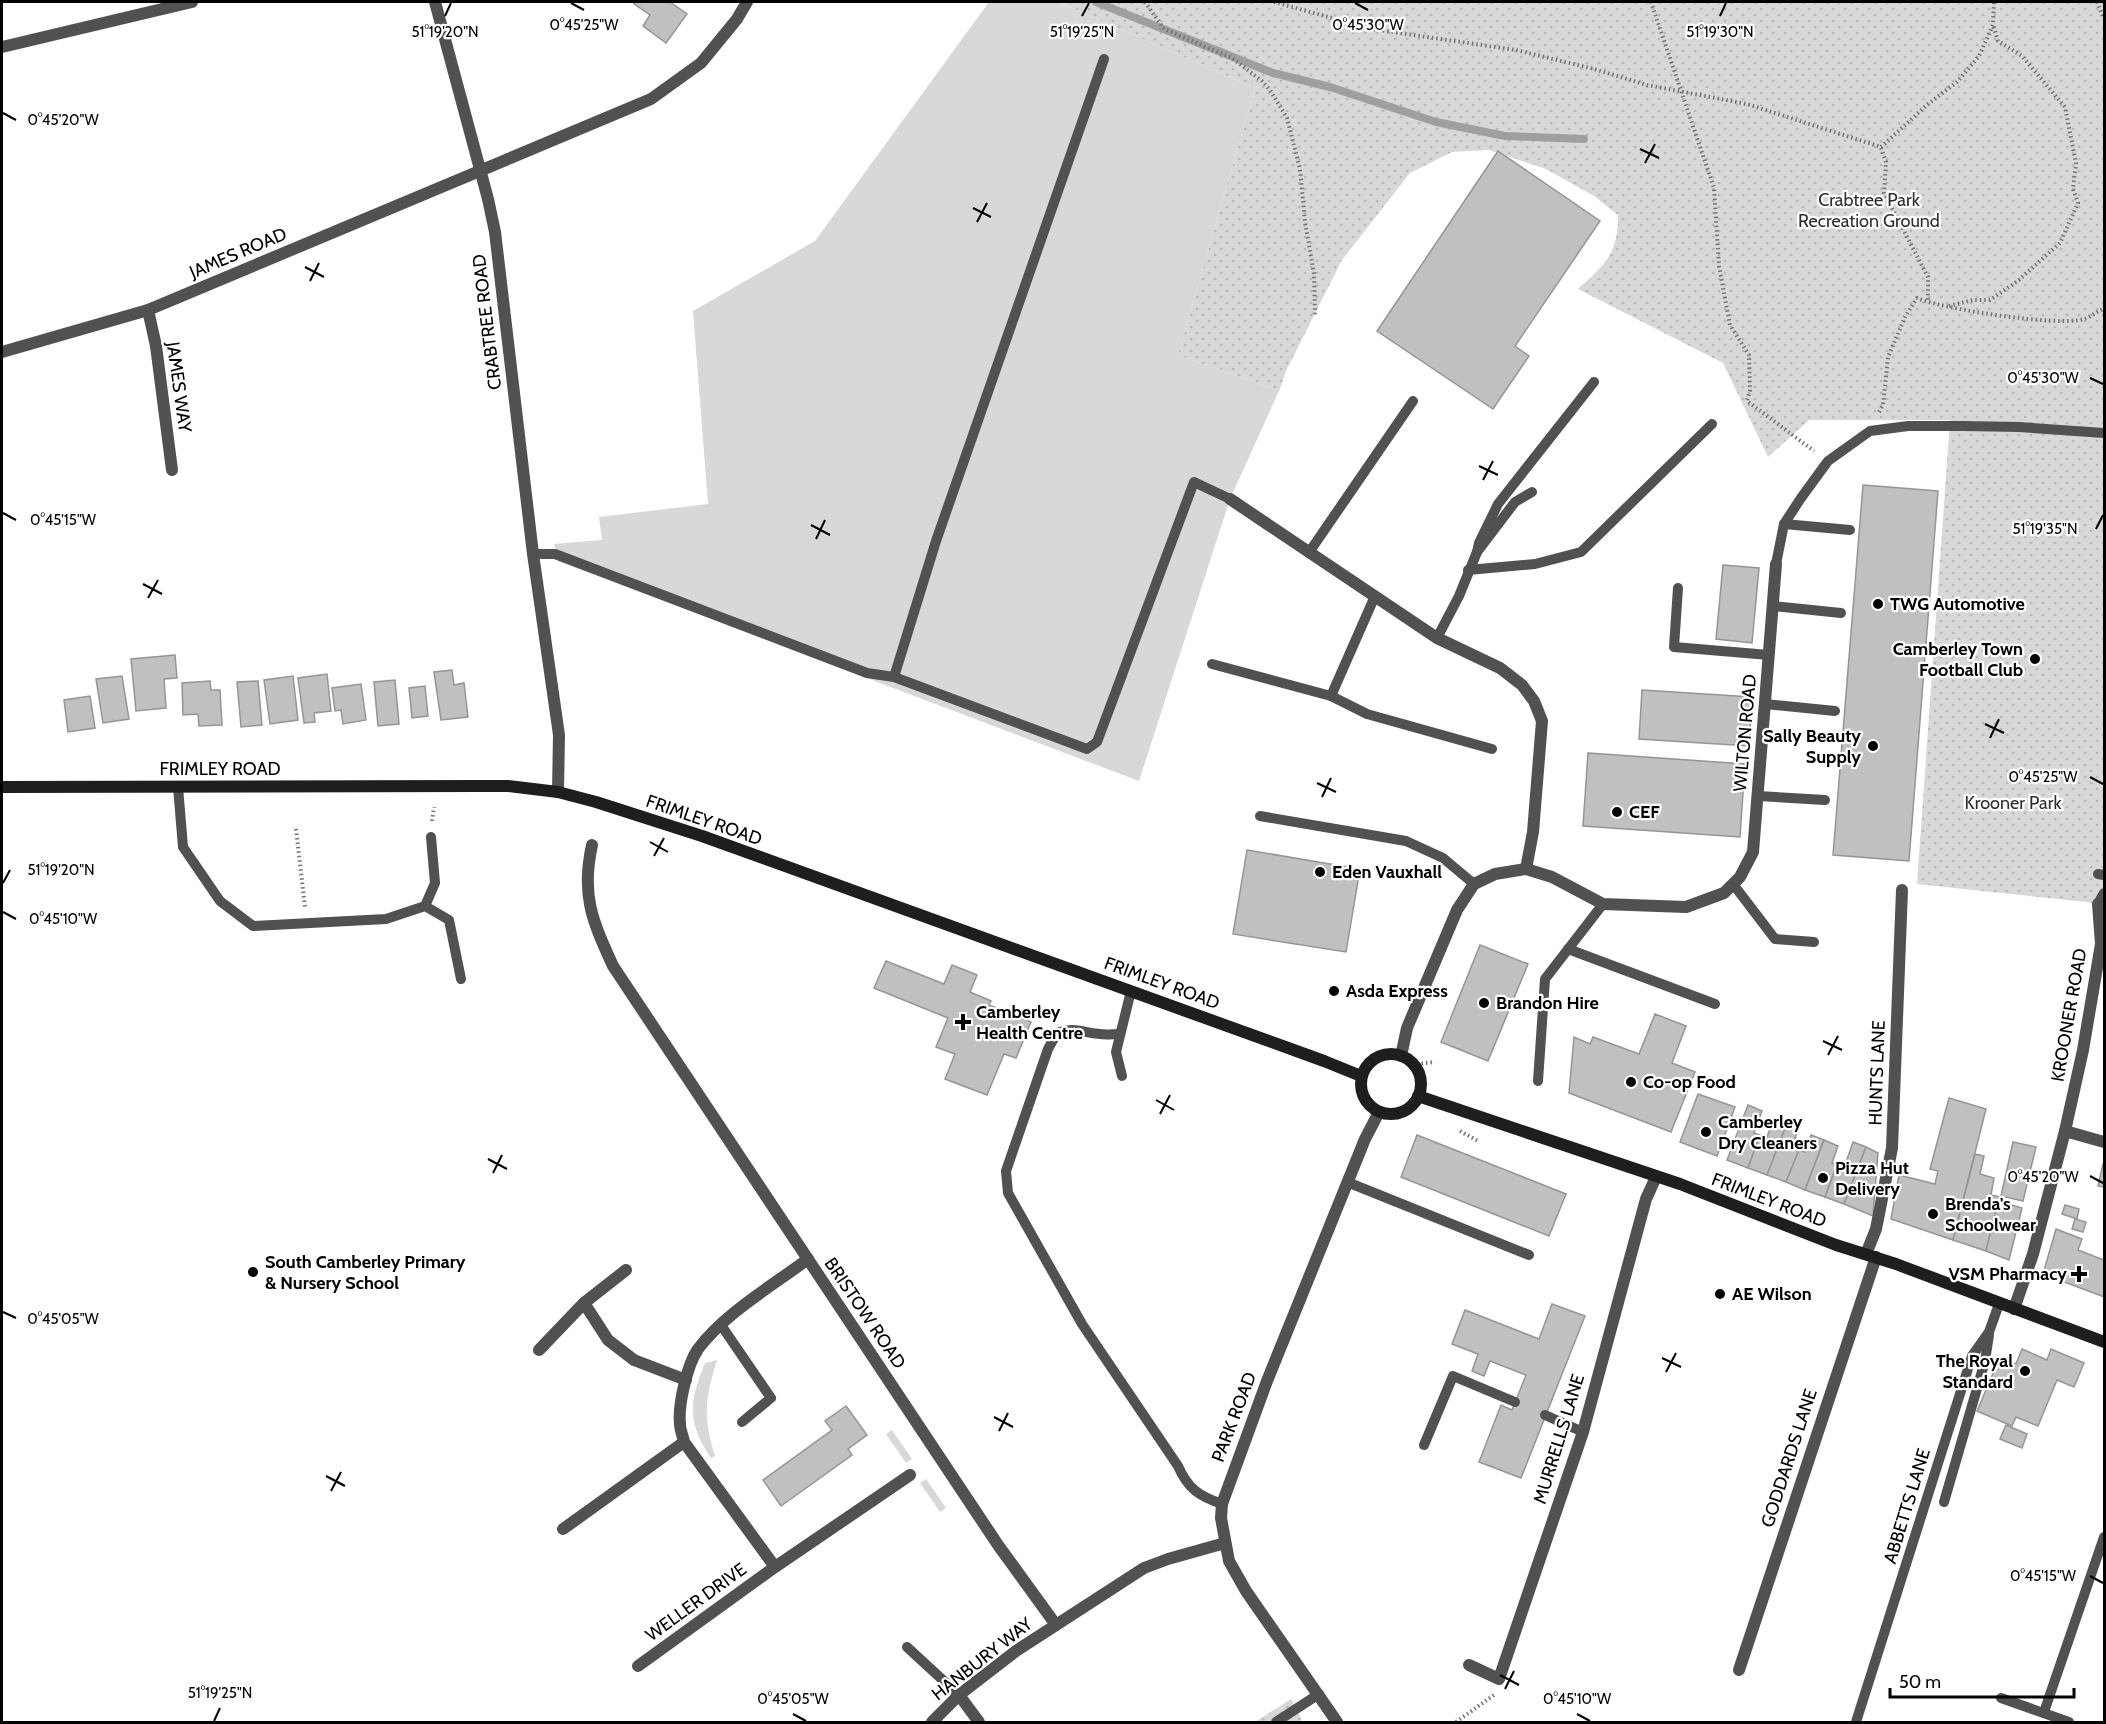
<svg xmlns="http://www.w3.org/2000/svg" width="2106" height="1724" viewBox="0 0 2106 1724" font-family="Cabin,sans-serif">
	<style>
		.green { fill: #d8d8d8 }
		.park { fill: url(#park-dots) }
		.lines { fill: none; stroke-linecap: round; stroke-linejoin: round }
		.stream { stroke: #9f9f9f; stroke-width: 8 }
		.building { fill: #c0c0c0; stroke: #959595; stroke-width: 1.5 }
		.path { stroke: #737373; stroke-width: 4; stroke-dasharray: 1.5 3; stroke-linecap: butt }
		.service { stroke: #515151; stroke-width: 10 }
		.minor { stroke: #515151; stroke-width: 12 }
		.secondary { stroke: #1e1e1e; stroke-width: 12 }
		.ticks { fill: none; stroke: #000; stroke-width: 2 }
		.poi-dot { fill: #000; stroke: #fff; stroke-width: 2 }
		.labels { text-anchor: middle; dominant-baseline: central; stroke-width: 4.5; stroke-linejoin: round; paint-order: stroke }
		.park-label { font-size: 18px; fill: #2f2f2f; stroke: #fff }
		.street-label { font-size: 18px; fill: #000; stroke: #fff }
		.poi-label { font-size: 18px; font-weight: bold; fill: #000; stroke: #fff; text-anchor: start }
		.ticks-label { font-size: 15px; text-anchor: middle; fill: #000; stroke: #fff; stroke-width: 4.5; stroke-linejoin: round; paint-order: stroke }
	</style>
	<defs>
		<pattern id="park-dots" width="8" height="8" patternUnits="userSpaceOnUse" patternTransform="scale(1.5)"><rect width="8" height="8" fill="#d8d8d8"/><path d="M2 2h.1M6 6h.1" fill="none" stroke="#b8b8b8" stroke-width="1.8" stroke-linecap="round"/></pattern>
	</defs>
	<rect width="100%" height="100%" fill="#fff"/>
	<g class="green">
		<path d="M989 2H1058L1255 88 1178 355 1279 391 1230 499 1139 781 558 561 554 544 602 540 599 517 708 504 693 311 815 241Z"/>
		<path d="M717 1360C705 1399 703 1417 715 1456L711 1458C687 1423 689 1401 705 1363Z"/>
		<path d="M892 1430 912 1459 906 1463 886 1434Z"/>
		<path d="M926 1479 946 1508 940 1512 920 1483Z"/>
	</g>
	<g class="park">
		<path d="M1058 2H2104V904L1917 884 1950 420H1809L1768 457 1723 363 1578 289C1606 263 1618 255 1618 215L1594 196 1546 169 1489 150 1452 152 1410 173 1342 260 1286 371 1279 391 1178 355 1255 88Z"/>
		<path d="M1291 1699 1302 1720 1298 1722H1255Z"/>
	</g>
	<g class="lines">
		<path class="stream" d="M1096 2 1273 73 1330 87 1436 122 1505 136 1584 139"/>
	</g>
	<g class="building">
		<path d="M636 2H670L687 14 666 43 643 26 650 15 634 4Z"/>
		<path d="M1498 151 1600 221 1515 346 1529 356 1493 409 1377 331Z"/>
		<path d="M1863 485 1938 491 1909 861 1833 855Z"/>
		<path d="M1723 565 1759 568 1752 643 1716 639Z"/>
		<path d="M175 655 177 678 164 679 166 708 136 711 131 659Z"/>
		<path d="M452 670 454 685 464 683 468 717 441 720 434 672Z"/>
		<path d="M327 674 331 711 314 713 315 722 304 723 298 678Z"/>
		<path d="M122 676 129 719 103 723 96 679Z"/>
		<path d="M293 676 298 720 270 724 264 680Z"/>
		<path d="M395 680 399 724 378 726 374 682Z"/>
		<path d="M210 681 211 690H220L222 725 199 726 198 714 183 715 182 683Z"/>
		<path d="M258 681 262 725 241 727 237 682Z"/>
		<path d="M361 684 366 720 343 724 341 710 335 711 332 688Z"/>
		<path d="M425 686 428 716 412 718 409 688Z"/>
		<path d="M1642 690 1752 697 1749 746 1639 739Z"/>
		<path d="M90 696 95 728 68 732 64 700Z"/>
		<path d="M1588 753 1745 764 1740 837 1583 826Z"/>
		<path d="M1247 850 1360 869 1346 952 1233 934Z"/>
		<path d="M1480 945 1528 964 1488 1061 1441 1042Z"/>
		<path d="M886 961 944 984 952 965 977 975 970 992 991 1001 989 1005 1031 1022 1016 1058 1004 1054 987 1095 945 1079 955 1054 936 1047 948 1018 874 988Z"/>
		<path d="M1655 1014 1686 1026 1672 1063 1695 1072 1671 1132 1569 1093 1574 1037 1590 1044 1593 1037 1639 1054Z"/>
		<path d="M1698 1094 1735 1107 1717 1156 1680 1142Z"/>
		<path d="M1949 1098 1986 1109 1953 1240 1891 1219 1899 1175 1935 1184 1938 1171 1930 1169Z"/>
		<path d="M1748 1105 1762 1111 1754 1133 1760 1135 1748 1168 1727 1160Z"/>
		<path d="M1773 1121 1786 1126 1767 1175 1748 1168 1760 1135 1767 1137Z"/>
		<path d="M1786 1126 1798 1130 1792 1148 1799 1150 1786 1182 1767 1175Z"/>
		<path d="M1417 1135 1566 1194 1549 1236 1401 1177Z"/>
		<path d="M1811 1135 1824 1140 1805 1190 1786 1182 1799 1150 1805 1152Z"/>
		<path d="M1824 1140 1838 1146 1832 1163 1837 1165 1825 1197 1805 1190Z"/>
		<path d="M1853 1142 1866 1147 1844 1204 1825 1197 1837 1165 1844 1168Z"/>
		<path d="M2013 1142 2036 1147 2023 1201 2001 1196Z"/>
		<path d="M1866 1147 1878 1153 1873 1216 1844 1204Z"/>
		<path d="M1975 1154 1984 1156 1980 1174 1994 1178 1991 1195 2000 1197 1986 1251 1953 1240Z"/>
		<path d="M2103 1164H2104V1187L2098 1186Z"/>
		<path d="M1998 1201 2022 1208 2009 1260 1986 1251Z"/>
		<path d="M2065 1205 2079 1209 2077 1219 2062 1214Z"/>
		<path d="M2075 1219 2086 1222 2083 1232 2072 1229Z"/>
		<path d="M2056 1229 2082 1239 2078 1250 2104 1260V1297L2043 1274Z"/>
		<path d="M1552 1304 1585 1316 1521 1478 1479 1462 1501 1405 1512 1410 1526 1375 1490 1361 1484 1376 1472 1371 1478 1354 1452 1344 1465 1310 1539 1339Z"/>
		<path d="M2022 1349 2047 1360 2051 1349 2084 1363 2074 1387 2057 1380 2038 1426 2016 1417 2012 1426 1977 1411 2000 1357 2016 1364Z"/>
		<path d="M846 1406 867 1435 848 1449 852 1455 781 1506 763 1480 832 1430 825 1421Z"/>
		<path d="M2006 1425 2027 1434 2022 1448 2000 1439Z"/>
	</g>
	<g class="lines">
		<g class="path">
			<path d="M1145 2 1164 29 1232 58 1262 81 1270 90 1287 118 1300 169 1305 222 1314 274 1315 316"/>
			<path d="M1274 2 1372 29 1516 50 1594 69 1647 85 1747 104 1881 147"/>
			<path d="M1651 2 1714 188 1719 266 1730 325 1749 355 1750 390 1747 401 1814 451"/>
			<path d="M2097 2 2104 19"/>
			<path d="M1881 147 1928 104 1957 82 1979 56 1993 25 1994 2"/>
			<path d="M1881 148 1886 162 1884 193 1928 277V303"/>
			<path d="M1949 306 1973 300H1990L2019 280 2060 243 2078 203 2073 189 2076 163 2065 107 2022 56 1998 41 1993 25"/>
			<path d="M1879 412 1883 405 1888 357 1905 317 1917 298C1942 309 2058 327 2084 319 2091 317 2097 311 2104 309"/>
			<path d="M432 821 434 807"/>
			<path d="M296 829 305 907"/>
			<path d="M1417 1064 1435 1062"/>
			<path d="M1460 1131 1478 1141"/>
			<path d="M1456 1722 1494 1695"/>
		</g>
		<g class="service">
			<path d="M1784 524 1850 530"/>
			<path d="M1310 551 1413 401"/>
			<path d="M1477 552 1479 543 1498 504 1594 382"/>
			<path d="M533 554H555L867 673 894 677 1087 749 1097 742 1194 482 1230 499"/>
			<path d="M1776 564 1784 524 1801 498 1828 461 1870 431 1908 426H1963L2019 427 2104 433"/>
			<path d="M1468 570 1535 564 1581 552 1712 424"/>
			<path d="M1678 588 1674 647 1769 655"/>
			<path d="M1773 606 1841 613"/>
			<path d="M1437 638 1459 596 1477 552 1515 502 1532 492"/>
			<path d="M1212 664 1331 696 1367 714 1492 749"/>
			<path d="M894 677 936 541 1104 59"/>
			<path d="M1331 696 1375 596"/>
			<path d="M1765 704 1835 711"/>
			<path d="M178 787 183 847 220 901 253 926 386 919 425 906 435 883 431 837"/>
			<path d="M1758 796 1825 800"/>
			<path d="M1260 816 1406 841 1443 858 1474 884"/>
			<path d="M2098 874 2104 875"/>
			<path d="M1733 884 1775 939 1814 942"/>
			<path d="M2098 904 2104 893"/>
			<path d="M425 906 449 920 461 979"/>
			<path d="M1568 949 1715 1004"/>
			<path d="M1120 1034C1113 1034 1106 1035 1100 1034 1081 1033 1078 1026 1057 1033L1048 1049 1006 1171 1008 1193 1082 1324 1178 1466C1188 1489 1199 1496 1222 1504"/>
			<path d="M1122 1076 1116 1052 1131 991"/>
			<path d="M1538 1081 1545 979 1603 904"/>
			<path d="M1347 1182 1529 1255"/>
			<path d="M721 1325 771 1398 742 1422"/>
			<path d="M1545 1415 1583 1432"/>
			<path d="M1424 1445 1453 1376 1515 1402"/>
			<path d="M1944 1502 1985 1361 1989 1335"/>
			<path d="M907 1647 959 1695"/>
			<path d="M2001 1698 2069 1722"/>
			<path d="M2044 1712 2104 1537"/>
			<path d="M1276 1722 1319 1694"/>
			<path d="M1856 1722 1972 1356 1989 1332 1999 1304"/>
		</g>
		<g class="minor">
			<path d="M435 2 488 199 495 232 533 554 559 735 558 792"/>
			<path d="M2 47 192 2"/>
			<path d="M148 310 156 346 172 470"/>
			<path d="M2 352 148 310 651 99 701 63 737 19 747 2"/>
			<path d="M1230 499 1437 638 1500 668 1522 685 1534 701 1542 721 1533 832 1526 869"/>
			<path d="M592 845C581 895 592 920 613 966L998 1545 1056 1625"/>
			<path d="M1401 1056 1407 1028 1457 910 1474 884 1495 874 1526 869 1552 877 1603 904 1686 907 1724 893 1740 877 1753 852 1776 564"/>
			<path d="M2065 1131 2104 1142"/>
			<path d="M1866 1254 1876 1229 1892 1148 1902 890"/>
			<path d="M584 1303 608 1340 634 1360 686 1380"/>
			<path d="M2014 1309 2033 1254 2065 1131 2083 1050 2101 944 2098 904"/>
			<path d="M539 1350 584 1303 626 1270"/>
			<path d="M563 1529 684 1442"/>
			<path d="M775 1567 684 1442C683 1436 680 1430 680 1424 678 1405 687 1365 698 1349 725 1313 772 1286 808 1259"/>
			<path d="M1469 1665 1499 1679 1583 1432 1646 1199 1656 1177"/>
			<path d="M638 1666 775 1567 910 1475"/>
			<path d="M1739 1670 1876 1257"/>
			<path d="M959 1695 979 1722"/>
			<path d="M932 1722 959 1695 1016 1651 1144 1568 1168 1559 1225 1543"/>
			<path d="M1337 1722 1246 1591 1229 1561 1221 1518 1222 1504 1267 1381 1365 1139 1379 1112"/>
		</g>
		<g class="secondary">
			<path d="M2 787 480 786H508L558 792 596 802 702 836 1324 1061 1361 1076"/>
			<circle cx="1391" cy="1084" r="30"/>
			<path d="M1418 1096 1680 1184 1836 1245 1896 1264 2104 1342"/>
		</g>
	</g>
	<path class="ticks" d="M571 3 584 10M1355 3 1368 10M445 16 451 3M1082 16 1089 3M1720 16 1726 3M3 113 16 120M1640 149 1659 158M1645 163 1655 144M973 208 991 217M977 222 987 203M305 267 324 277M310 281 319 263M2090 378 2103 384M1479 466 1498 475M1483 480 1493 461M3 513 16 520M811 525 830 535M2096 529 2103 515M816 539 825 520M143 584 162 594M148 598 158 580M1985 724 2004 733M1990 738 1999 719M2090 777 2103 784M1317 783 1336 792M1322 797 1331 778M650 842 668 852M654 856 664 838M3 883 10 870M3 912 16 919M1823 1041 1842 1050M1828 1055 1838 1036M1156 1100 1174 1110M1160 1114 1170 1095M488 1159 507 1169M493 1173 502 1155M2090 1176 2103 1183M3 1312 16 1318M1662 1358 1681 1367M1666 1372 1676 1353M994 1417 1013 1427M999 1431 1008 1413M326 1476 345 1486M331 1491 341 1472M2090 1576 2103 1583M1500 1675 1519 1685M1505 1689 1514 1671M793 1714 806 1721M1577 1714 1590 1721M214 1721 220 1708"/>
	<g class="poi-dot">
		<circle cx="1878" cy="604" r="6"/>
		<circle cx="2035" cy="659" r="6"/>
		<circle cx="1873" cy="746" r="6"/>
		<circle cx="1617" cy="812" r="6"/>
		<circle cx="1320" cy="872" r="6"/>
		<circle cx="1334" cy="991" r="6"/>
		<circle cx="1484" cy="1003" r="6"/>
		<path d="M960 1013h6v6h6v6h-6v6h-6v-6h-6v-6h6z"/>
		<circle cx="1631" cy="1082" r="6"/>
		<circle cx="1706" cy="1132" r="6"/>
		<circle cx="1823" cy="1178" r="6"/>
		<circle cx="1933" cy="1214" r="6"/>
		<circle cx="253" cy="1272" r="6"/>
		<path d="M2076 1265h6v6h6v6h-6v6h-6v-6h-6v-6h6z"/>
		<circle cx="1720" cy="1294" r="6"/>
		<circle cx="2025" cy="1371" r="6"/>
	</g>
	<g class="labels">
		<g class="park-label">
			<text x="1869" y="200">Crabtree Park<tspan x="1869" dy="21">Recreation Ground</tspan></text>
			<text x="2013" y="803">Krooner Park</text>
		</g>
		<g class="street-label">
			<text transform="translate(238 253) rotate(-23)">JAMES ROAD</text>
			<text transform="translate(487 322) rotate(-97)">CRABTREE ROAD</text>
			<text transform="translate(179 387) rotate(82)">JAMES WAY</text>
			<text transform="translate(1745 733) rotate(-85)">WILTON ROAD</text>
			<text x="220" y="769">FRIMLEY ROAD</text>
			<text transform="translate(704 820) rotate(19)">FRIMLEY ROAD</text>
			<text transform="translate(1162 983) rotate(20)">FRIMLEY ROAD</text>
			<text transform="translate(2069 1015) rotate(-80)">KROONER ROAD</text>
			<text transform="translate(1877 1073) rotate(-88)">HUNTS LANE</text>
			<text transform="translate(1769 1200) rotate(21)">FRIMLEY ROAD</text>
			<text transform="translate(865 1313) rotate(56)">BRISTOW ROAD</text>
			<text transform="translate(1234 1417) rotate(-69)">PARK ROAD</text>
			<text transform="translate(1559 1439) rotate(-73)">MURRELLS LANE</text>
			<text transform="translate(1789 1458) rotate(-72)">GODDARDS LANE</text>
			<text transform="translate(1907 1506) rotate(-73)">ABBETTS LANE</text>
			<text transform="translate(696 1602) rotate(-36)">WELLER DRIVE</text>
			<text transform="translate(982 1659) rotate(-38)">HANBURY WAY</text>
		</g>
		<g class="poi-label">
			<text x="1890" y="604">TWG Automotive</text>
			<text x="2023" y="649" text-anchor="end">Camberley Town<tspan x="2023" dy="21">Football Club</tspan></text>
			<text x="1861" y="736" text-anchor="end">Sally Beauty<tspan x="1861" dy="21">Supply</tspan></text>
			<text x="1629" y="812">CEF</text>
			<text x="1332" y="872">Eden Vauxhall</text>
			<text x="1346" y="991">Asda Express</text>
			<text x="1496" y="1003">Brandon Hire</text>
			<text x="976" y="1012">Camberley<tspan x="976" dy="21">Health Centre</tspan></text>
			<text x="1643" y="1082">Co-op Food</text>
			<text x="1718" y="1122">Camberley<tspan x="1718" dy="21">Dry Cleaners</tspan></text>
			<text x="1835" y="1168">Pizza Hut<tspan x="1835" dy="21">Delivery</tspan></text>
			<text x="1945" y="1204">Brenda's<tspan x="1945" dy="21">Schoolwear</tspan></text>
			<text x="265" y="1262">South Camberley Primary<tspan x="265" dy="21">&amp; Nursery School</tspan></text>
			<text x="2067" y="1274" text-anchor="end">VSM Pharmacy</text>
			<text x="1732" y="1294">AE Wilson</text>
			<text x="2013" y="1361" text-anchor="end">The Royal<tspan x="2013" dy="21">Standard</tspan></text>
		</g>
	</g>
	<g class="ticks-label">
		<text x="584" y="30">0°45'25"W</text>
		<text x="1368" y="30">0°45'30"W</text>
		<text x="445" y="37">51°19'20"N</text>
		<text x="1082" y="37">51°19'25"N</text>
		<text x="1720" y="37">51°19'30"N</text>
		<text x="63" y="125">0°45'20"W</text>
		<text x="2043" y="383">0°45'30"W</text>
		<text x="63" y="525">0°45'15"W</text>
		<text x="2045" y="534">51°19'35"N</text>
		<text x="2043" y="782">0°45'25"W</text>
		<text x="61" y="875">51°19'20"N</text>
		<text x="63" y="924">0°45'10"W</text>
		<text x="2043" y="1182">0°45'20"W</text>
		<text x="63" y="1324">0°45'05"W</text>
		<text x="2043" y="1581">0°45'15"W</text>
		<text x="220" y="1698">51°19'25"N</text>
		<text x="793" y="1704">0°45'05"W</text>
		<text x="1577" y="1704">0°45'10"W</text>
	</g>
	<rect width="2106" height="1724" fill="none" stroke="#000000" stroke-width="6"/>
	<path d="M1890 1688v9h184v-9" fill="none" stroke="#000000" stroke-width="3"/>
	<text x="1899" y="1688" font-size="18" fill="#000000" stroke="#ffffff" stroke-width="4.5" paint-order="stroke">50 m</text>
</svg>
